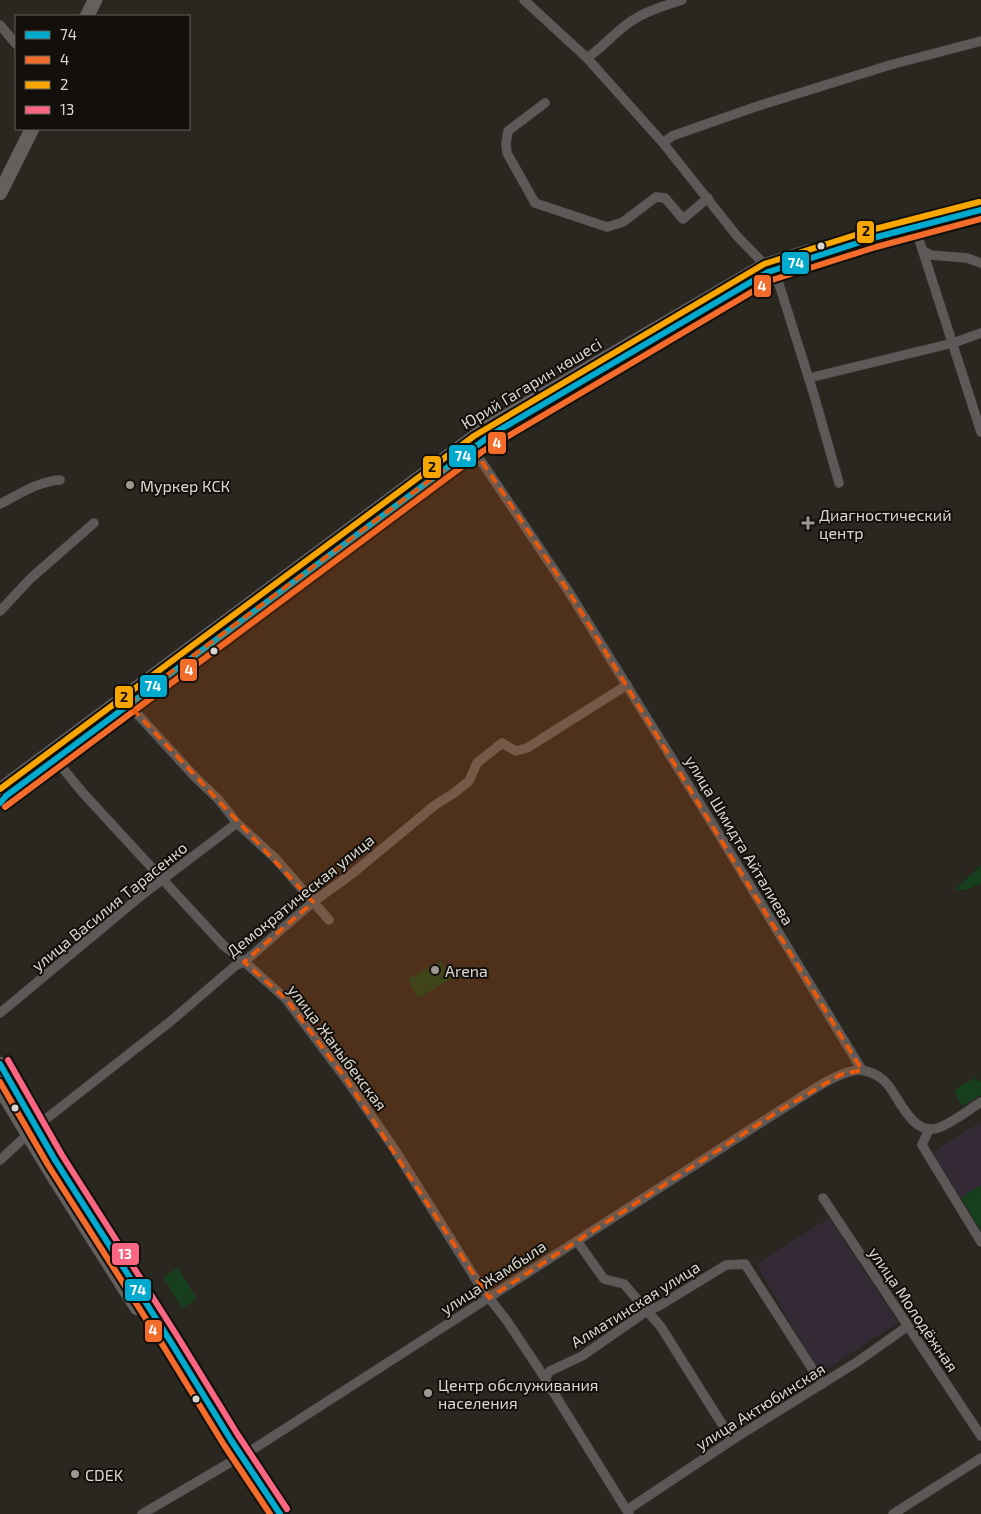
<svg xmlns="http://www.w3.org/2000/svg" width="981" height="1514" viewBox="0 0 981 1514" font-family="'Exo 2',sans-serif">
	<style>
		.education { fill: #342a36 }
		.green { fill: #163f1e }
		.lines { fill: none; stroke-linecap: round; stroke-linejoin: round }
		.minor-casing { stroke: #45423d; stroke-width: 10 }
		.major-casing { stroke: #45423d; stroke-width: 12 }
		.highway-casing { stroke: #45423d; stroke-width: 15 }
		.minor { stroke: #5c5958; stroke-width: 9 }
		.major { stroke: #676363; stroke-width: 11 }
		.highway { stroke: #63605e; stroke-width: 14 }
		.bus-1-casing { stroke: #13100c; stroke-width: 10 }
		.bus-2-casing { stroke: #13100c; stroke-width: 10 }
		.bus-3-casing { stroke: #13100c; stroke-width: 10 }
		.bus-4-casing { stroke: #13100c; stroke-width: 10 }
		.bus-1 { stroke: #00a9ce; stroke-width: 6 }
		.bus-2 { stroke: #f36c2b; stroke-width: 6 }
		.bus-3 { stroke: #f7a600; stroke-width: 6 }
		.bus-4 { stroke: #fa6682; stroke-width: 6 }
		.marked { fill: #e8590c; fill-opacity: 0.2; stroke: #e8590c; stroke-width: 4; stroke-dasharray: 10 6; stroke-linejoin: round }
		.bus-dot { fill: #dbd7d0; stroke: #13100c; stroke-width: 2 }
		.poi-dot { fill: #9d9992; stroke: #13100c; stroke-width: 2 }
		.labels { text-anchor: middle; dominant-baseline: central; stroke-width: 4; stroke-linejoin: round; paint-order: stroke }
		.street-label { font-size: 16px; fill: #dbd7d0; stroke: #13100c }
		.poi-label { font-size: 16px; fill: #dbd7d0; stroke: #13100c; text-anchor: start }
		.line-badge { stroke: #13100c; stroke-width: 2 }
		.badge-label { font-size: 14px; text-anchor: middle; font-weight: bold; fill: #fff }
		.pale-badge-label { font-size: 14px; text-anchor: middle; font-weight: bold; fill: #111 }
	</style>
	<rect width="100%" height="100%" fill="#2a2620"/>
	<g class="education">
		<path d="M981 1122V1185L961 1198 932 1152Z"/>
		<path d="M829 1218 898 1323 820 1373 756 1264Z"/>
	</g>
	<g class="green">
		<path d="M981 865V883L969 889 955 890Z"/>
		<path d="M441 961 451 979 418 998 408 979Z"/>
		<path d="M975 1078 981 1082V1095L964 1105H961L954 1090Z"/>
		<path d="M981 1185V1231L961 1198Z"/>
		<path d="M178 1268 197 1299 182 1308 163 1277Z"/>
	</g>
	<g class="lines">
		<g class="minor-casing">
			<g id="minor">
				<path d="M524 0 587 58 663 143 737 236 764 264 768 272 779 284 814 395 839 483"/>
				<path d="M0 25 16 44"/>
				<path d="M587 58C603 47 615 32 630 22 646 11 664 6 682 0"/>
				<path d="M545 103 508 131 506 143 507 153 535 203 607 227 623 222 656 197 665 198 683 219 708 198"/>
				<path d="M663 143 672 136 755 107 890 65 981 41"/>
				<path d="M915 227 981 432"/>
				<path d="M923 251 931 255 967 258 981 263"/>
				<path d="M809 378 953 343 981 333"/>
				<path d="M469 443 569 592 723 841 862 1070C872 1072 881 1076 888 1085 900 1100 913 1136 938 1128 953 1123 968 1110 981 1102"/>
				<path d="M0 504C18 495 39 481 60 480"/>
				<path d="M0 611 31 578 94 523"/>
				<path d="M128 704 195 777 218 799 237 823 276 859 329 920"/>
				<path d="M51 754 83 793 224 946 238 956 286 999 346 1079 395 1150 480 1286 507 1321 539 1369 629 1514"/>
				<path d="M0 1013 142 895 237 823"/>
				<path d="M929 1129 922 1145 981 1242"/>
				<path d="M0 1160 37 1126 171 1021 235 966 244 962 313 902 353 873 435 805 454 793 469 781 477 763 502 743 516 751 527 748 627 685"/>
				<path d="M823 1198 981 1436"/>
				<path d="M577 1241 604 1279 624 1284 661 1327 732 1440"/>
				<path d="M545 1378 550 1371 582 1356 647 1311 659 1306 726 1265 745 1264 822 1384"/>
				<path d="M627 1510 732 1440 857 1362 908 1326"/>
				<path d="M142 1514 255 1448 779 1111C800 1099 838 1069 862 1070"/>
				<path d="M893 1514 981 1458"/>
			</g>
		</g>
		<g class="major-casing">
			<g id="major">
				<path d="M0 788 485 427 764 264 808 250"/>
				<path d="M0 800 321 560 478 444 768 272C837 247 909 228 981 210"/>
			</g>
		</g>
		<g class="highway-casing">
			<g id="highway">
				<path d="M87 16 95 0"/>
				<path d="M0 193 32 129"/>
				<path d="M0 1064 55 1160 169 1339 231 1440 280 1514"/>
				<path d="M0 1088 55 1179 137 1308"/>
			</g>
		</g>
		<use href="#minor" class="minor"/>
		<use href="#major" class="major"/>
		<use href="#highway" class="highway"/>
		<g class="bus-1-casing">
			<g id="bus-1">
				<path d="M0 803 6 796 491 435 768 272 873 238 981 210"/>
				<path d="M0 1064 55 1160 169 1339 231 1440 280 1514"/>
			</g>
		</g>
		<g class="bus-2-casing">
			<g id="bus-2">
				<path d="M5 807 483 451 772 280 876 247 981 219"/>
				<path d="M0 1082 48 1165 162 1344 224 1445 270 1514"/>
			</g>
		</g>
		<g class="bus-3-casing">
			<path id="bus-3" d="M0 789 474 436 764 264 871 230 979 202"/>
		</g>
		<g class="bus-4-casing">
			<path id="bus-4" d="M8 1060 62 1155 176 1334 238 1435 287 1509"/>
		</g>
		<use href="#bus-1" class="bus-1"/>
		<use href="#bus-2" class="bus-2"/>
		<use href="#bus-3" class="bus-3"/>
		<use href="#bus-4" class="bus-4"/>
	</g>
	<path class="marked" d="M473 448 569 592 862 1070 840 1075 779 1111 489 1298 346 1079 286 999 244 962 313 902 128 704Z"/>
	<g class="bus-dot">
		<circle cx="821" cy="246" r="4.5"/>
		<circle cx="214" cy="651" r="4.5"/>
		<circle cx="15" cy="1108" r="4.5"/>
		<circle cx="196" cy="1399" r="4.5"/>
	</g>
	<g class="poi-dot">
		<circle cx="130" cy="485" r="5"/>
		<path d="M805.5 515.5h5v5h5v5h-5v5h-5v-5h-5v-5h5z"/>
		<circle cx="435" cy="970" r="5"/>
		<circle cx="428" cy="1393" r="5"/>
		<circle cx="75" cy="1474" r="5"/>
	</g>
	<g class="labels">
		<g class="street-label">
			<text transform="translate(531 383) rotate(-31)">Юрий Гагарин көшесі</text>
			<text transform="translate(740 840) rotate(59)">улица Шмидта Айталиева</text>
			<text transform="translate(300 895) rotate(-39)">Демократическая улица</text>
			<text transform="translate(109 906) rotate(-39)">улица Василия Тарасенко</text>
			<text transform="translate(338 1047) rotate(53)">улица Жаныбекская</text>
			<text transform="translate(493 1277) rotate(-33)">улица Жамбыла</text>
			<text transform="translate(635 1304) rotate(-32)">Алматинская улица</text>
			<text transform="translate(914 1309) rotate(56)">улица Молодёжная</text>
			<text transform="translate(760 1406) rotate(-32)">улица Актюбинская</text>
		</g>
		<g class="poi-label">
			<text x="140" y="485">Муркер КСК</text>
			<text x="819" y="514">Диагностический<tspan x="819" dy="18">центр</tspan></text>
			<text x="445" y="970">Arena</text>
			<text x="438" y="1384">Центр обслуживания<tspan x="438" dy="18">наcеления</tspan></text>
			<text x="85" y="1474">CDEK</text>
		</g>
	</g>
	<g class="line-badge">
		<rect x="856" y="220" width="19" height="24" rx="5" fill="#f7a600"/>
		<rect x="781" y="251" width="29" height="24" rx="5" fill="#00a9ce"/>
		<rect x="753" y="274" width="19" height="24" rx="5" fill="#f36c2b"/>
		<rect x="487" y="431" width="20" height="24" rx="5" fill="#f36c2b"/>
		<rect x="448" y="444" width="29" height="24" rx="5" fill="#00a9ce"/>
		<rect x="422" y="455" width="20" height="24" rx="5" fill="#f7a600"/>
		<rect x="179" y="658" width="19" height="24" rx="5" fill="#f36c2b"/>
		<rect x="139" y="674" width="29" height="24" rx="5" fill="#00a9ce"/>
		<rect x="114" y="685" width="20" height="24" rx="5" fill="#f7a600"/>
		<rect x="111" y="1242" width="29" height="24" rx="5" fill="#fa6682"/>
		<rect x="124" y="1278" width="28" height="24" rx="5" fill="#00a9ce"/>
		<rect x="144" y="1319" width="19" height="24" rx="5" fill="#f36c2b"/>
	</g>
	<g class="badge-label">
		<text x="796" y="268">74</text>
		<text x="762" y="291">4</text>
		<text x="497" y="448">4</text>
		<text x="463" y="461">74</text>
		<text x="189" y="675">4</text>
		<text x="153" y="691">74</text>
		<text x="125" y="1259">13</text>
		<text x="138" y="1295">74</text>
		<text x="153" y="1335">4</text>
	</g>
	<g class="pale-badge-label">
		<text x="866" y="236">2</text>
		<text x="432" y="472">2</text>
		<text x="124" y="702">2</text>
	</g>
	<rect x="15" y="15" width="175" height="115" fill="#13100c" stroke="#63605a"/>
	<rect x="25" y="31" width="25" height="8" fill="#00a9ce" stroke="#63605a"/>
	<text x="60" y="40" font-size="15" fill="#dbd7d0">74</text>
	<rect x="25" y="56" width="25" height="8" fill="#f36c2b" stroke="#63605a"/>
	<text x="60" y="65" font-size="15" fill="#dbd7d0">4</text>
	<rect x="25" y="81" width="25" height="8" fill="#f7a600" stroke="#63605a"/>
	<text x="60" y="90" font-size="15" fill="#dbd7d0">2</text>
	<rect x="25" y="106" width="25" height="8" fill="#fa6682" stroke="#63605a"/>
	<text x="60" y="115" font-size="15" fill="#dbd7d0">13</text>
</svg>
